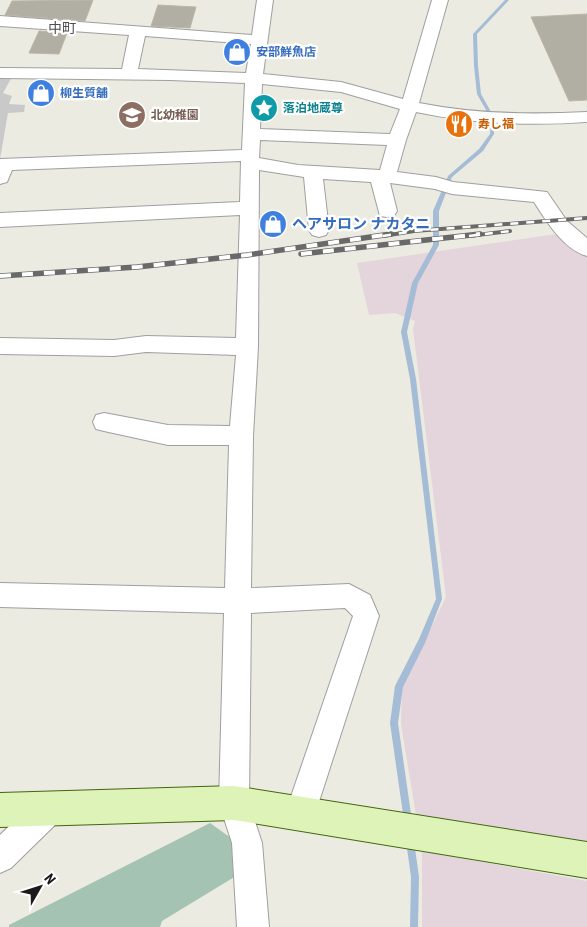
<svg xmlns="http://www.w3.org/2000/svg" width="587" height="927" viewBox="0 0 587 927" font-family="'Roboto Condensed','Noto Sans JP',sans-serif">
	<style>
		.industrial { fill: #e4d4dc }
		.religious { fill: #c9c9c9 }
		.cemetery { fill: #a4c3b2 }
		.lines { fill: none; stroke-linecap: round; stroke-linejoin: round }
		.stream { fill: #a5bcd6; fill-rule: evenodd }
		.building { fill: #b1aea4; stroke: #bcb6a5 }
		.street-casing { stroke: #9f9f9f; stroke-width: 2 }
		.secondary-casing { stroke: #42660d; stroke-width: 2 }
		.street { fill: #fff; fill-rule: evenodd }
		.secondary { fill: #def3b8; fill-rule: evenodd }
		.rail-far1-casing { stroke: #696969; stroke-width: 4 }
		.rail-casing { stroke: #696969; stroke-width: 5.5 }
		.rail-far1 { stroke: #fff; stroke-width: 2.5; stroke-dasharray: 8; stroke-linecap: butt }
		.rail { stroke: #fff; stroke-width: 4; stroke-dasharray: 11; stroke-linecap: butt }
		.labels { text-anchor: middle; dominant-baseline: central; stroke-width: 4.5; stroke-linejoin: round; paint-order: stroke }
		.far-shop-label { font-size: 12px; font-weight: bold; fill: #366cbe; stroke: #fff; text-anchor: start }
		.far-culture-label { font-size: 12px; font-weight: bold; fill: #0d838f; stroke: #fff; text-anchor: start }
		.far-education-label { font-size: 12px; font-weight: bold; fill: #785e54; stroke: #fff; text-anchor: start }
		.far-food-label { font-size: 12px; font-weight: bold; fill: #c56008; stroke: #fff; text-anchor: start }
		.far-neighbourhood-label { font-size: 14px; fill: #4e4e4e; stroke: #fff }
		.shop-label { font-size: 15px; font-weight: bold; fill: #366cbe; stroke: #fff; text-anchor: start }
	</style>
	<rect width="100%" height="100%" fill="#ecebe1"/>
	<g class="industrial">
		<path d="M564 233 587 250V843L416 815 401 724 402 687 446 597 413 329 415 321 395 313 369 315 357 263Z"/>
		<path d="M422 851 587 881V927H422Z"/>
	</g>
	<path class="religious" d="M0 77H12L3 93 12 96 9 104 25 105 24 112 8 113 0 159Z"/>
	<path class="cemetery" d="M210 823 231 838 236 876 162 921 160 927H9V925Z"/>
	<g class="lines">
		<g class="stream">
			<path d="M505 0H509L477 34 478 66 481 94 495 119 494 134 483 151 452 177 439 211V245L418 283 407 332 416 379 442 599 425 643 403 687 398 723 412 821 411 824 408 825 405 824 404 821 390 723 395 686 419 639 436 599 410 379 401 332 412 283 433 245V211L448 176 479 149 490 134 491 119 477 94 474 66 473 34Z"/>
			<path d="M410 837 413 838 414 841 419 877 418 927H410L411 877 406 841 407 838Z"/>
		</g>
	</g>
	<g class="building">
		<path d="M93 0 85 21 5 15 12 1Z"/>
		<path d="M158 5 196 7 190 28 151 26Z"/>
		<path d="M587 14V100L569 101 531 17Z"/>
		<path d="M39 31 67 33 59 54 29 53Z"/>
	</g>
	<g class="lines">
		<g class="street-casing">
			<g id="street">
				<path d="M257 0H273L263 74 341 82 403 99 432 0H448L419 103C475 114 530 115 587 112V122C529 126 473 124 416 112L406 140 397 172 436 177 453 182 547 192 567 221 587 238V256C563 249 547 222 534 202L452 194 435 189 390 183 397 211 394 216 387 217 380 216 371 182 323 179 329 230 326 235 319 237 312 235 309 230 304 177 259 170 258 347 253 436 251 588 349 584 370 595 379 616 315 814 311 825 300 829 289 825 285 814 353 616 345 608 251 613 249 803 262 843 269 927H237L232 843 219 803 224 613 0 607V583L225 588 229 445H168L104 431 96 429 93 422 96 415 104 413 168 425 230 426 236 355 146 352 114 356 0 354V338L114 340 146 336 236 338 240 215 0 227V213L240 202 241 161 12 170 7 182 0 184V159L242 150 245 83 170 80 0 78V68L122 69 129 35 0 26V16L252 35ZM145 36 251 44 246 73 138 69ZM262 84 341 92 400 109 390 134 260 129ZM260 140 387 145 380 170 298 165 259 158Z"/>
				<path d="M50 793 61 797 65 808 61 819 11 868 0 873V835L39 797Z"/>
			</g>
		</g>
		<g class="secondary-casing">
			<path id="secondary" d="M234 786 587 842V878L234 820 0 827V793Z"/>
		</g>
		<use href="#street" class="street"/>
		<use href="#secondary" class="secondary"/>
		<g class="rail-far1-casing">
			<g id="rail-far1">
				<path d="M383 236 414 231 587 218"/>
				<path d="M469 236 510 231"/>
			</g>
		</g>
		<g class="rail-casing">
			<g id="rail">
				<path d="M301 254 480 234"/>
				<path d="M0 276 137 267 247 255 391 234"/>
			</g>
		</g>
		<use href="#rail-far1" class="rail-far1"/>
		<use href="#rail" class="rail"/>
	</g>
	<defs>
		<g id="shop-disc" transform="scale(1.4375)"><circle r="9.5" fill="#3f7fe0" stroke="#fff"/><path d="M-5-2.5h2.3a2.7 3.5 0 0 1 5.4 0H5L5.5 6h-11ZM-1.5-2.5h3a1.5 2.3 0 0 0-3 0Z" fill="#fff"/></g>
		<g id="sight-disc" transform="scale(1.4375)"><circle r="9.5" fill="#0f9aa8" stroke="#fff"/><path d="M0-6L1.8-2.2L6-1.7L2.9 1.2L3.7 5.4L0 3.3L-3.7 5.4L-2.9 1.2L-6-1.7L-1.8-2.2Z" fill="#fff"/></g>
		<g id="school-disc" transform="scale(1.4375)"><circle r="9.5" fill="#8d6e63" stroke="#fff"/><path d="M0-5L7-2L0 1L-7-2ZM-4 1L0 2.5L4 1V4Q0 6-4 4Z" fill="#fff"/></g>
		<g id="restaurant-disc" transform="scale(1.4375)"><circle r="9.5" fill="#e8710a" stroke="#fff"/><path d="M-5-6h1v4h1v-4h1v4h1v-4h1v5L-1.5 .5V6h-2V.5L-5-1ZM5-6V6H3V1.5H1.5Q1.5-4 5-6Z" fill="#fff"/></g>
	</defs>
	<g fill-rule="evenodd">
		<use href="#shop-disc" x="237" y="52"/>
		<use href="#shop-disc" x="41" y="93"/>
		<use href="#sight-disc" x="264" y="108"/>
		<use href="#school-disc" x="132" y="115"/>
		<use href="#restaurant-disc" x="459" y="124"/>
		<use href="#shop-disc" x="273" y="224"/>
	</g>
	<g class="labels">
		<g class="far-shop-label">
			<text x="256" y="52">安部鮮魚店</text>
			<text x="60" y="93">柳生質舗</text>
		</g>
		<g class="far-culture-label">
			<text x="283" y="108">落泊地蔵尊</text>
		</g>
		<g class="far-education-label">
			<text x="151" y="115">北幼稚園</text>
		</g>
		<g class="far-food-label">
			<text x="478" y="124">寿し福</text>
		</g>
		<g class="far-neighbourhood-label">
			<text x="62" y="28">中町</text>
		</g>
		<g class="shop-label">
			<text x="292" y="224">ヘアサロン ナカタニ</text>
		</g>
	</g>
	<g transform="translate(40 887) rotate(51)" stroke="#ffffff" stroke-width="4" paint-order="stroke">
	<path d="M0-4L9 19L0 12L-9 19Z" fill="#1b1b1b"/>
	<text y="-8" font-size="14" font-weight="bold" text-anchor="middle" fill="#1b1b1b">N</text>
	</g>
</svg>
